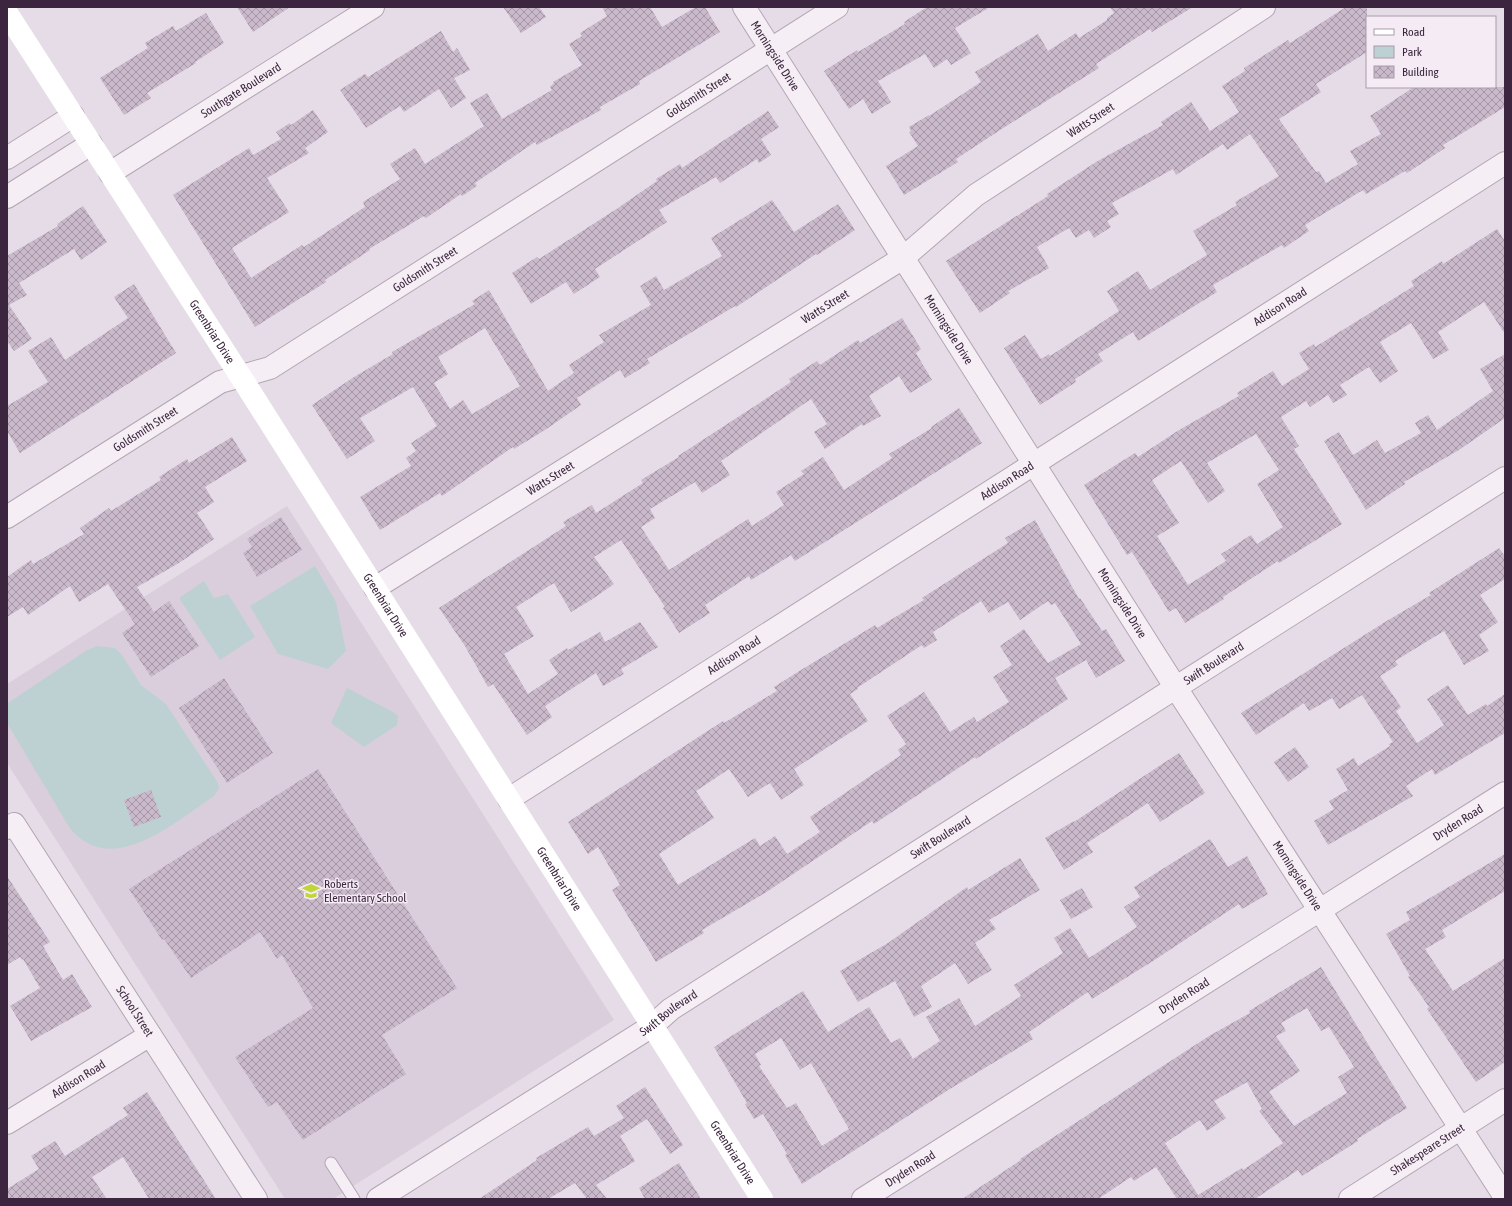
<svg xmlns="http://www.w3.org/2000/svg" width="1512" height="1206" viewBox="0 0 1512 1206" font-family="'Asap Condensed',sans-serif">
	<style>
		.built { fill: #dbcedc }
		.green { fill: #bdd1d2 }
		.building { fill: url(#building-cross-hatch); fill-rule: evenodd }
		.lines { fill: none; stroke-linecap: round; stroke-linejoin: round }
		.lane-casing { stroke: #b3a5b4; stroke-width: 13 }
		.street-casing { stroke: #b3a5b4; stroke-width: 24 }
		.lane { stroke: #f5eff5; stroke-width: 11 }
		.street { stroke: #f5eff5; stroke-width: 22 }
		.secondary { stroke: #fff; stroke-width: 22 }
		.labels { text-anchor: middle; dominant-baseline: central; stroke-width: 3; stroke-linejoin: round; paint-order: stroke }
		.street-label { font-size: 12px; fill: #3c253e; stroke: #f4ebf5 }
		.poi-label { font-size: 12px; fill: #3c253e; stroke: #f4ebf5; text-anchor: start }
	</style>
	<defs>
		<pattern id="building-cross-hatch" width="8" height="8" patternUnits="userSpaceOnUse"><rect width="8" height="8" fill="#c9b9ca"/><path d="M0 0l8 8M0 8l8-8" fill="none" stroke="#a496a5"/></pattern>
	</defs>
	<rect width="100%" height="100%" fill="#e6dce7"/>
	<path class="built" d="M287 506 614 1020 333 1199H285L7 763V684Z"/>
	<g class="green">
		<path d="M315 566 336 602 346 651 328 669 278 654 250 606Z"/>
		<path d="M204 581 214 598 228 594 255 637 220 660 179 598Z"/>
		<path d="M97 646 115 648 122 655 141 685 166 704 218 783 219 789 214 796C174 823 110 880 69 827L7 723 8 703 87 650Z"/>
		<path d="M347 688 393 712 398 716 397 725 364 747 331 723Z"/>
	</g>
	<g class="building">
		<path d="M237 7H290L253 32Z"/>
		<path d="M503 7H539L546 17 521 33Z"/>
		<path d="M602 7H650L662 27 696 7H705L720 32 639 81 640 84 600 107 601 110 537 145 535 142 475 183 477 186 462 196 461 194 426 218 424 216 369 249 370 250 325 280 326 282 255 327 173 195 249 148 253 155 281 139 276 132 290 123 291 125 313 110 328 132 305 148 309 153 267 178 289 212 232 248 251 278 302 245 304 247 365 207 363 202 400 179 390 164 415 148 425 164 484 126 470 103 487 93 502 119 552 90 550 87 554 83 553 82 582 65 569 44 582 36 580 33 607 16Z"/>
		<path d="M927 7H990L955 28 971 53 951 65 947 59 934 68 925 54 878 81 891 102 872 114 863 99 849 109 824 71 857 50 858 52 905 24 904 22Z"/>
		<path d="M1110 7H1193L1152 32 1150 29 1096 64 1099 68 997 132 956 159 958 162 904 195 886 166 918 146 909 132 911 131 909 127 929 115V116L981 82 975 72 1038 34 1048 51 1076 33 1079 38 1107 20V18L1114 13Z"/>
		<path d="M1346 7H1367V52L1316 84 1321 92 1279 119 1316 172 1319 171 1326 183 1358 164 1350 151 1381 134 1370 116 1414 87H1505V107L1443 145 1445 148 1407 173 1405 171 1366 194 1363 190 1305 225 1309 231 1284 248 1282 245 1213 285 1217 292 1138 341 1133 332 1098 354 1103 361 1075 379 1076 382 1040 405 1004 348 1025 335 1041 359 1049 354 1050 356 1119 311 1107 291 1138 271 1150 290 1207 255 1193 231 1237 205 1235 202 1279 176 1250 134 1227 150 1223 144 1176 175 1173 169 1112 203 1119 214 1107 221 1111 227 1094 238 1089 230 1076 238 1069 228 1037 247 1049 268 1008 291 1010 293 980 313 946 261 1048 196 1047 194 1096 162 1163 125 1161 122 1191 102 1210 131 1239 112 1222 86 1245 71 1244 68 1288 40 1290 43Z"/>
		<path d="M206 13 224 43 195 62 196 63 147 93 151 98 124 115 100 78 148 48 145 43 173 26 176 31Z"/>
		<path d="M441 31 453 52 457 48 470 70 454 78 466 98 451 108 439 89 404 112 400 106 366 128 340 90 365 74 368 77Z"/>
		<path d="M768 111 779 127 761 139 771 155 759 163 757 159 720 183 716 177 659 210 667 222 595 269 600 277 574 294 566 282 531 304 512 273 537 257 539 259 618 208 657 181 656 179 680 164 682 168Z"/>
		<path d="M772 200 794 232 838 204 855 230 817 255 816 254 736 307 735 306 647 359 650 363 625 378 620 370 577 398 581 405 545 430 514 449 513 447 442 496 440 493 380 530 360 497 411 466 406 458 416 451 411 443 437 426 413 387 360 418 375 441 347 459 312 405 354 377 393 354 392 352 475 304 472 301 489 290 548 391 574 373 569 365 604 342 599 335 651 305 640 286 656 276 664 290 722 256 711 238ZM485 328 520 386 472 414 463 400 450 409 434 383 448 374 438 357Z"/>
		<path d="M83 206 107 242 81 260 74 249 19 283 27 295 9 305 32 339 14 351 7 341V256L58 226 57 224Z"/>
		<path d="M1497 229 1505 241V334L1484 302 1438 332 1449 350 1433 359 1411 323 1380 342 1398 371 1380 383 1369 367 1340 385 1347 395 1333 403 1328 395 1310 407 1306 401 1281 417 1299 446 1294 449 1342 524 1279 563 1278 561 1223 597 1224 599 1185 623 1176 608 1169 612 1132 552 1127 555 1084 485 1135 453 1138 457 1179 430 1239 396 1237 393 1273 371 1282 386 1309 369 1299 353 1314 344 1315 347 1414 286 1411 281 1442 261 1443 264ZM1256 434 1279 470 1257 484 1283 527 1257 544 1251 535 1221 554 1226 561 1188 585 1157 536 1179 523 1152 480 1181 461 1208 503 1225 491 1207 463Z"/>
		<path d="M134 284 176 353 20 453 7 431V406L48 382 28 351 51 337 65 360 128 318 114 297Z"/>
		<path d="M902 318 921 349 916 353 932 380 910 393 899 376 869 396 881 416 863 426 862 424 825 449 814 432 827 424 811 399 721 461 730 475 702 493 695 482 650 509 655 518 641 527 669 570 748 519 752 526 784 505 776 492 804 474 801 471 823 457 844 490 892 458 889 454 932 428 931 427 959 408 982 443 795 561 791 555 751 580 749 576 705 605 710 613 679 633 663 608 665 607 621 540 594 557 614 584 591 600 571 612 554 583 516 607 534 636 504 654 528 694 558 674 549 660 567 648 568 650 600 632 605 642 640 622 658 647 621 669 624 674 603 686 596 673 545 706 552 717 527 735 493 684 488 687 465 646 439 608 566 526 563 522 592 505 596 513 643 483 641 480 679 457 678 456 758 404 791 382 789 379 817 361 820 365 858 340 860 343Z"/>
		<path d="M1505 354V418L1459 450 1404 482 1405 484 1366 510 1324 441 1339 432 1353 455 1377 440 1385 453 1421 433 1415 423 1428 415 1437 430 1493 391 1480 369Z"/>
		<path d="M232 437 247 461 205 487 214 502 197 513 214 539 179 563 137 587 154 612 169 601 199 646 151 677 122 633 135 624 108 584 79 602 70 586 28 615 23 607 7 617V577L31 560 33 564 84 534 80 528 109 508 111 511 161 480 159 477 187 459 189 463Z"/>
		<path d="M281 517 302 550 257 577 243 553 252 547 247 539Z"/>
		<path d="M1035 520 1079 599 1080 598 1102 631 1106 629 1125 661 1096 678 1086 660 1055 678 1068 699 976 759 975 757 874 824 872 821 765 893 702 930 704 933 656 962 612 890 620 885 598 847 588 854 568 822 723 721 724 723 777 691 774 687 801 670 875 625 877 628 924 600 922 598 1008 543 1005 538ZM981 601 989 613 1008 602 1020 620 1048 601 1051 605 1055 603 1081 644 1048 663 1024 629 1000 646 1012 665 993 677 1009 702 977 722 974 717 950 732 924 692 887 716 906 744 898 750 901 755 810 817 820 832 787 854 775 836 760 846 755 838 678 885 659 854 714 818 696 791 729 769 748 797 770 783 781 800 804 785 794 769 868 721 850 694 858 689 857 688 922 645 924 648 937 640 933 632Z"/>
		<path d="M1499 548 1505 556V579L1480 595 1498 622 1479 635 1489 651 1464 665 1444 631 1395 661 1398 665 1380 676 1401 707 1396 711 1417 743 1444 725 1427 699 1448 685 1468 715 1486 704 1487 706 1505 694V733L1435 775 1432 769 1406 786 1413 796 1328 845 1314 821 1334 809 1329 801 1348 790 1336 769 1354 758 1358 766 1390 746 1389 744 1393 742 1362 695 1339 709 1332 698 1309 711 1304 703 1256 735 1241 713 1385 622 1431 595 1429 593Z"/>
		<path d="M224 678 273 753 227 783 179 708Z"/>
		<path d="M1295 747 1309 767 1288 782 1274 762Z"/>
		<path d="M1179 753 1205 793 1160 822 1148 803 1087 843 1093 852 1064 870 1045 838 1074 821V822Z"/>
		<path d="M318 769 457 988 382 1035 406 1074 303 1140 277 1102 268 1107 235 1057 313 1008 282 955 277 959 260 932 191 978 164 939 162 940 129 889Z"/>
		<path d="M151 790 161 817 134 827 124 800Z"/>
		<path d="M1210 839 1228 867 1247 856 1268 894 1242 909 1239 904 1153 961 1092 999 1088 992 1029 1032 1033 1039 953 1087 802 1184 785 1155 787 1154 763 1114 754 1119 745 1104 747 1103 714 1047 803 991 828 1032 869 1007 891 1043 900 1038 913 1059 940 1041 926 1017 959 998 975 1026 1021 996 1014 985 1063 953 1054 938 1070 928 1089 958 1137 927 1124 907 1140 897 1134 887ZM781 1038 800 1070 811 1063 849 1129 822 1146 796 1103 787 1108 759 1066 761 1065 755 1054Z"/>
		<path d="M1505 854V891L1442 930 1446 937 1425 949 1453 991 1505 958V1062L1476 1082 1427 1009 1429 1007 1408 977 1410 976 1386 934 1410 920 1406 912Z"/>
		<path d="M1020 858 1040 890 989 920 996 929 975 943 992 970 968 984 955 963 921 986 932 1007 914 1017 895 981 858 1002 840 971 888 943 967 887 968 890Z"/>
		<path d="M7 876 50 942 43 946 63 980 72 974 92 1007 31 1041 10 1006 40 988 23 959 22 960 20 957 7 965Z"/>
		<path d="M1082 888 1093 907 1071 919 1060 900Z"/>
		<path d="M1321 967 1407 1108 1357 1139 1358 1141 1302 1176 1298 1170 1255 1199H1177L1156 1167 1134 1181 1131 1177 1098 1199H962L1021 1160 1020 1159 1209 1036 1250 1013 1249 1011ZM1307 1008 1321 1031 1329 1027 1354 1067 1338 1077 1347 1093 1294 1126 1269 1092 1300 1071 1276 1036 1286 1031 1281 1023ZM1247 1082 1262 1109 1259 1111 1283 1143 1243 1170 1242 1168 1198 1195 1165 1143 1200 1120 1207 1131 1226 1118 1214 1101Z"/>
		<path d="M645 1087 683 1145 670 1154 647 1119 620 1136 635 1161 596 1185 607 1199H587L575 1183 548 1199H479L537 1160 536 1158 588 1127 594 1136 624 1118 616 1106Z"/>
		<path d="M147 1092 216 1199H149L123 1157 92 1177 107 1199H7V1189L39 1169 31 1156 55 1141 65 1156 128 1115 123 1108Z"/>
		<path d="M679 1163 701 1199H645L639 1188Z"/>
	</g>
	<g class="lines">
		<g class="lane-casing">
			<path id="lane" d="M331 1163 354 1199"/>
		</g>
		<g class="street-casing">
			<g id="street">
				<path id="s1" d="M744 7 1176 688 1505 1197"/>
				<path d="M7 158 73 116"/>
				<path id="s2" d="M110 173 373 7"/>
				<path d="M7 197 91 144"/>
				<path id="s3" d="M7 517 220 382 270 368 837 7"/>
				<path id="s4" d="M375 588 903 258 976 195 1264 7"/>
				<path id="s5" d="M509 799 1505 163"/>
				<path id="s6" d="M7 828 14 824 256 1199"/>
				<path id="s7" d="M7 1123 150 1035"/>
				<path id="s8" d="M378 1199 652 1026 671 1009 1505 478"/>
				<path id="s9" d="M863 1199 1505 793"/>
				<path id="s10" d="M1350 1199 1505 1100"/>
			</g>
		</g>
		<use href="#lane" class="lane"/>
		<use href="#street" class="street"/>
		<path class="secondary" id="s11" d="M7 13 241 377 762 1199"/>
	</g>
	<defs>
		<g id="school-bare" transform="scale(1.38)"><path d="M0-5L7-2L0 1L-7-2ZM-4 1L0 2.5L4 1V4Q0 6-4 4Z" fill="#c0d539" stroke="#f4ebf5" stroke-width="2.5" paint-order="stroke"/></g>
	</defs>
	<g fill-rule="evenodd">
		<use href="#school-bare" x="311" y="891"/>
	</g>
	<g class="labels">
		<g class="street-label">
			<text stroke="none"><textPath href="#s1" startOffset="58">Morningside Drive</textPath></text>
			<text stroke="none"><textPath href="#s2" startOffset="155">Southgate Boulevard</textPath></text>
			<text stroke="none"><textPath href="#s3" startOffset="812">Goldsmith Street</textPath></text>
			<text stroke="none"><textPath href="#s4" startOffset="856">Watts Street</textPath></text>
			<text stroke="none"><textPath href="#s3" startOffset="488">Goldsmith Street</textPath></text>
			<text stroke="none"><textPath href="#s4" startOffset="531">Watts Street</textPath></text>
			<text stroke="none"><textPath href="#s5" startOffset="915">Addison Road</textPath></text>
			<text stroke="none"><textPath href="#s1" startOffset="382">Morningside Drive</textPath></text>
			<text stroke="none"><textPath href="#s11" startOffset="379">Greenbriar Drive</textPath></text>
			<text stroke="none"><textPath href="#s3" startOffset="164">Goldsmith Street</textPath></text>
			<text stroke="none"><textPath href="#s4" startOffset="207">Watts Street</textPath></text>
			<text stroke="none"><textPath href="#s5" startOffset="591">Addison Road</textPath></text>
			<text stroke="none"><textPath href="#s1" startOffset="706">Morningside Drive</textPath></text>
			<text stroke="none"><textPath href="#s11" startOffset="703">Greenbriar Drive</textPath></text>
			<text stroke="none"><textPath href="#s5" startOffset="267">Addison Road</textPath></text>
			<text stroke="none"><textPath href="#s8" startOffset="993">Swift Boulevard</textPath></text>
			<text stroke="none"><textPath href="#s9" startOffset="704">Dryden Road</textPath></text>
			<text stroke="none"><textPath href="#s8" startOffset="669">Swift Boulevard</textPath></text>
			<text stroke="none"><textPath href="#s1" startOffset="1030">Morningside Drive</textPath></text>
			<text stroke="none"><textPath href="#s11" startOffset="1027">Greenbriar Drive</textPath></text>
			<text stroke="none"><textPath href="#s9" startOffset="380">Dryden Road</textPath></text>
			<text stroke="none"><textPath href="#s6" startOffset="231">School Street</textPath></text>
			<text stroke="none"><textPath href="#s8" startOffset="345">Swift Boulevard</textPath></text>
			<text stroke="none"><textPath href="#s7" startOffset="84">Addison Road</textPath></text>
			<text stroke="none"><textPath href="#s10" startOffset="92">Shakespeare Street</textPath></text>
			<text stroke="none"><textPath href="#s11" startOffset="1351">Greenbriar Drive</textPath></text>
			<text stroke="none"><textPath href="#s9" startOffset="56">Dryden Road</textPath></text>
		</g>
		<g class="poi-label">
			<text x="324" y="884">Roberts<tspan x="324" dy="14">Elementary School</tspan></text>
		</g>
	</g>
	<rect width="1512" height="1206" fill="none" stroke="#3c253e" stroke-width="16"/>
	<rect x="1366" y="16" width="130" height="72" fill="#f4ebf5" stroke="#aa9cac"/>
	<rect x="1374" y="29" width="20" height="6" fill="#ffffff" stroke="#aa9cac"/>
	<text x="1402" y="36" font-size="12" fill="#3c253e">Road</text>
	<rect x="1374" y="46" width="20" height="12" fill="#bdd1d2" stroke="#aa9cac"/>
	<text x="1402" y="56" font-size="12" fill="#3c253e">Park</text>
	<rect x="1374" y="66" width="20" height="12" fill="url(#building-cross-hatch)" stroke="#aa9cac"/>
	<text x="1402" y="76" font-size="12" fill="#3c253e">Building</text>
</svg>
